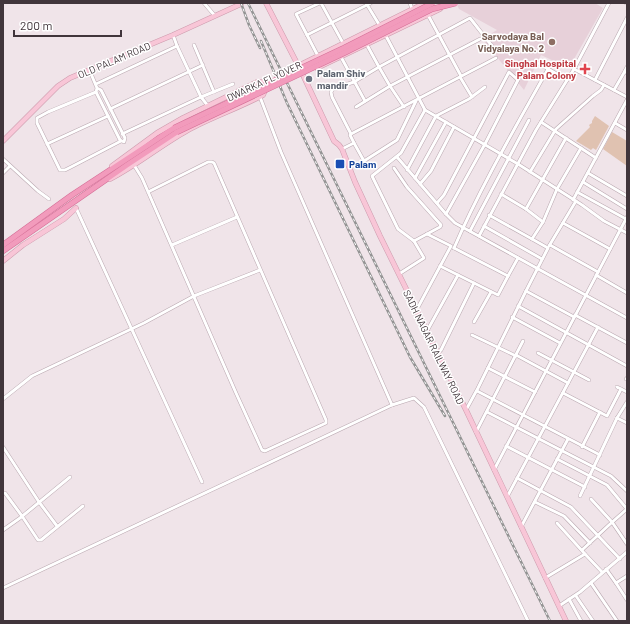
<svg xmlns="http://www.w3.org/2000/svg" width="630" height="624" viewBox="0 0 630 624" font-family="Barlow,sans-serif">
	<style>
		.education { fill: #e7d0d9 }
		.green { fill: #e0c2b1 }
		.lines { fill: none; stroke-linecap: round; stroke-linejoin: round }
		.street-casing { stroke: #baa8b0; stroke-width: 4 }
		.secondary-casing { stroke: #cd9bad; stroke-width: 5.5 }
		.primary-casing { stroke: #d46e96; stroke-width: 6 }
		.street { stroke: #fff; stroke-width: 3 }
		.secondary { stroke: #f8c6d7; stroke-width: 4.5 }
		.primary { stroke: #f29bbc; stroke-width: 5 }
		.rail-casing { stroke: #939393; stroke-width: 2.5 }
		.rail { stroke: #fff; stroke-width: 1; stroke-dasharray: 3; stroke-linecap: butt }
		.primary-bridge-casing { stroke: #d46e96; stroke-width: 6; stroke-linecap: butt }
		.primary-bridge { stroke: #f29bbc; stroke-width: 5 }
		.education-dot { fill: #8d6e63; stroke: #fff; stroke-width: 1.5 }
		.health-dot { fill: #e0444e; stroke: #fff; stroke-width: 1.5 }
		.worship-dot { fill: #6b7280; stroke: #fff; stroke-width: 1.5 }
		.transit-dot { fill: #1a4fb4; stroke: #fff; stroke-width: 1.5 }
		.labels { text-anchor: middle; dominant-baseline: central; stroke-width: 3; stroke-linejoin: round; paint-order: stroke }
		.education-label { font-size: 10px; font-weight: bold; fill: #785e54; stroke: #fff; text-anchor: end }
		.street-label { font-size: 10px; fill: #41353b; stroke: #fff }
		.health-label { font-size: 10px; font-weight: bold; fill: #be3a42; stroke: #fff; text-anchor: end }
		.worship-label { font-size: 10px; font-weight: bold; fill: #5b616d; stroke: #fff; text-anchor: start }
		.transit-label { font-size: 10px; font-weight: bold; fill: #164399; stroke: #fff; text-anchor: start }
	</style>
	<rect width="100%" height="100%" fill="#f0e4e9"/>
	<path class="education" d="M462 3H595L603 8 569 68 541 55 524 90 482 39 497 30 459 9 457 5Z"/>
	<g class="green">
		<path d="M595 116 609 126 596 150 593 148 591 150 576 141 590 127 589 125 592 123V121Z"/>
		<path d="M612 132 627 141V166L603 149Z"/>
	</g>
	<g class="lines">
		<g class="street-casing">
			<g id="street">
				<path d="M204 3 215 16"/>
				<path d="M321 3 343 43"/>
				<path d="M366 3 380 26"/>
				<path d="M410 3 412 9"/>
				<path d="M626 3H627"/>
				<path d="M428 15 461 76"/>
				<path d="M385 34 425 110 518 164 582 205 604 221 627 233"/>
				<path d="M173 35 177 46"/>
				<path d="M307 35 371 3"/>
				<path d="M194 45 214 92"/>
				<path d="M367 45 379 67 470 18 492 46"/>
				<path d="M318 56 296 14 320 3"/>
				<path d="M341 57 365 101"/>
				<path d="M538 63 567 80"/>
				<path d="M627 67 625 71 627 73"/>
				<path d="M89 69 97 88 101 90 125 138 124 142 120 140 96 92 97 88"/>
				<path d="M574 69 627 97"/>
				<path d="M460 77 472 97"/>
				<path d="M595 80 627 18"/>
				<path d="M96 84 177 46 201 97 122 134"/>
				<path d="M614 90 625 71"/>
				<path d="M96 92 48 112 37 118V123L60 170H65L71 167 121 141"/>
				<path d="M260 97 281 152 306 209 392 405"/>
				<path d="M208 106 201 97 233 84"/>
				<path d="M356 107 390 86 404 107"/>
				<path d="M110 109 203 65"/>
				<path d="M541 122 596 158"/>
				<path d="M615 123 627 130"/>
				<path d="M351 134 496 58"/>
				<path d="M354 143 364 161 397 140 416 101"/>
				<path d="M47 144 108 116"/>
				<path d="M342 149 354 143 350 135 351 134 332 97 331 92 333 89 354 82 379 67 390 86 480 39"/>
				<path d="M397 157 446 214 455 223 627 318"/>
				<path d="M3 159 38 191 49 199"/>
				<path d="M134 165 142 178 236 393 262 450 265 451 326 423V420L214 163 212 162H208L148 192"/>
				<path d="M394 168 407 187 441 225 440 227 414 241 424 258 399 274"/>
				<path d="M407 170 436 116 469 99 485 87"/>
				<path d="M530 172 556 129 593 96 601 90 604 85"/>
				<path d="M3 173 10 166"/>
				<path d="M588 173 627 196"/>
				<path d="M415 178 446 122"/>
				<path d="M583 182 627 209"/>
				<path d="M420 184 431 171 454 127"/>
				<path d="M577 192 626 219"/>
				<path d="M501 194 526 209 566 138"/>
				<path d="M573 200 627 100"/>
				<path d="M437 203 444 195 509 72 518 80 485 144 446 214"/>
				<path d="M76 208 202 482"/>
				<path d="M526 209 543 222"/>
				<path d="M489 215 532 239 543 222 557 189 581 148"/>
				<path d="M563 223 610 249"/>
				<path d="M484 226 542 259"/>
				<path d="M470 231 529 120"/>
				<path d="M479 236 536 130 574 69 609 3"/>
				<path d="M532 239 548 248 526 291 574 317"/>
				<path d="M414 241 398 229 372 176 401 153 425 110"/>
				<path d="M172 245 237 217"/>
				<path d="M550 245 598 272"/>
				<path d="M549 246 576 201"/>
				<path d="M454 248C481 186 515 128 548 69"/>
				<path d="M454 248 508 276 518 258"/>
				<path d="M440 266 498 295 508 276"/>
				<path d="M596 275 627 293"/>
				<path d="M518 306 627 366"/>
				<path d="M416 311 451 246 427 234"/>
				<path d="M575 315 627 343"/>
				<path d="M512 317 560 343"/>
				<path d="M474 322 491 292"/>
				<path d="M427 331 458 275"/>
				<path d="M472 335 516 356"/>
				<path d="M538 353 589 380"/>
				<path d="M437 354 441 350 474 283"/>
				<path d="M516 355 568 383"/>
				<path d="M488 368 535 392"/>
				<path d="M626 379 627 378"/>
				<path d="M617 387 627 392"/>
				<path d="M477 391 600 455"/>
				<path d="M563 393 607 416 621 389"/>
				<path d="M3 399 32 376 144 323 194 296 260 270"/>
				<path d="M466 410 478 388 526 291"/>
				<path d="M487 412 611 476 627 491"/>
				<path d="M617 418 627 423"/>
				<path d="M476 432 523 341"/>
				<path d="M506 446 585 487"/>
				<path d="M3 447 39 502 57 526"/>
				<path d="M582 447 600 412"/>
				<path d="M557 459 607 485 627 509"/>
				<path d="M494 470 627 217"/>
				<path d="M517 478 571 507 620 559"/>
				<path d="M5 493 22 516 38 540H41L83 506"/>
				<path d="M580 496 617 418 627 402"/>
				<path d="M507 497 598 327"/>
				<path d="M591 499 612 522 627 544"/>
				<path d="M535 502 564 516 590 543"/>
				<path d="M521 527 568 439"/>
				<path d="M3 530 20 518 70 477"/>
				<path d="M582 550 609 525 627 509"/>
				<path d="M585 554 602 572"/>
				<path d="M606 569 616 583"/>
				<path d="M627 576 616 583 627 600"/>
				<path d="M545 578 585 554 557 523"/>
				<path d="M591 583 617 621"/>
				<path d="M3 588 392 405 414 398 424 407 528 621"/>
				<path d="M576 596 593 621"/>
				<path d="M569 599 581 621"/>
				<path d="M559 606 580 592 627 552"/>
			</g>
		</g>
		<g class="secondary-casing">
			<g id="secondary">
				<path d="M266 3 303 75 334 141 339 145 342 149 355 182 380 236 466 410 566 621"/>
				<path d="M298 66 425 3"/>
				<path d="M317 68 440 9"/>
				<path d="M3 141 58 86 70 78 173 35 241 4"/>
				<path d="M110 179C137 165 161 145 188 130 212 117 239 108 263 95 266 90 267 86 262 82H257L183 118 157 133 112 166"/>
				<path d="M3 261 23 245 64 219 76 208"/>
			</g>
		</g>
		<g class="primary-casing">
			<g id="primary">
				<path d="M3 245 72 195 174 128"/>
				<path d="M3 251 127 165 177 132"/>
			</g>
		</g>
		<use href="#street" class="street"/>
		<use href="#secondary" class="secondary"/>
		<use href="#primary" class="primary"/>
		<g class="rail-casing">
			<g id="rail">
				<path d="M241 3 249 25 260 48"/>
				<path d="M248 3 550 621"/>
				<path d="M261 41 287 103 410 357 445 416"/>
			</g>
		</g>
		<use href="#rail" class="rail"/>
		<g class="primary-bridge-casing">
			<g id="primary-bridge">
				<path d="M174 128 344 48 433 3"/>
				<path d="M177 132 346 52 432 9 456 3"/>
			</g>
		</g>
		<use href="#primary-bridge" class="primary-bridge"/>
	</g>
	<circle class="education-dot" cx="552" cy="42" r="4"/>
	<path class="health-dot" d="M583 63h4v4h4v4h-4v4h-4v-4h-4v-4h4z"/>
	<circle class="worship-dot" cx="309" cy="79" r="4"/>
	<rect class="transit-dot" x="335" y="159" width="10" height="10" rx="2"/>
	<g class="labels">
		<g class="education-label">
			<text x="544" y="36">Sarvodaya Bal<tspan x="544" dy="12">Vidyalaya No. 2</tspan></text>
		</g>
		<g class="street-label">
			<text transform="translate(114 60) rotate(-23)">OLD PALAM ROAD</text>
			<text transform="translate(264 81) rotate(-25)">DWARKA FLYOVER</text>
			<text transform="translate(434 347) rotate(64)">SADH NAGAR RAILWAY ROAD</text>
		</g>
		<g class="health-label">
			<text x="576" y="63">Singhal Hospital<tspan x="576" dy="12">Palam Colony</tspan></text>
		</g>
		<g class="worship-label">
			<text x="317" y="73">Palam Shiv<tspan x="317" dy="12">mandir</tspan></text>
		</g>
		<g class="transit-label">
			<text x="349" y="164">Palam</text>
		</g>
	</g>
	<rect width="630" height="624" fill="none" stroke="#41353b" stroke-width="8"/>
	<path d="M14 30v6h107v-6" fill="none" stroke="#41353b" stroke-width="2"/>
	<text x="20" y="30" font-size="12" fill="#41353b" stroke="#ffffff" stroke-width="3" paint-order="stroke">200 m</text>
</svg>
